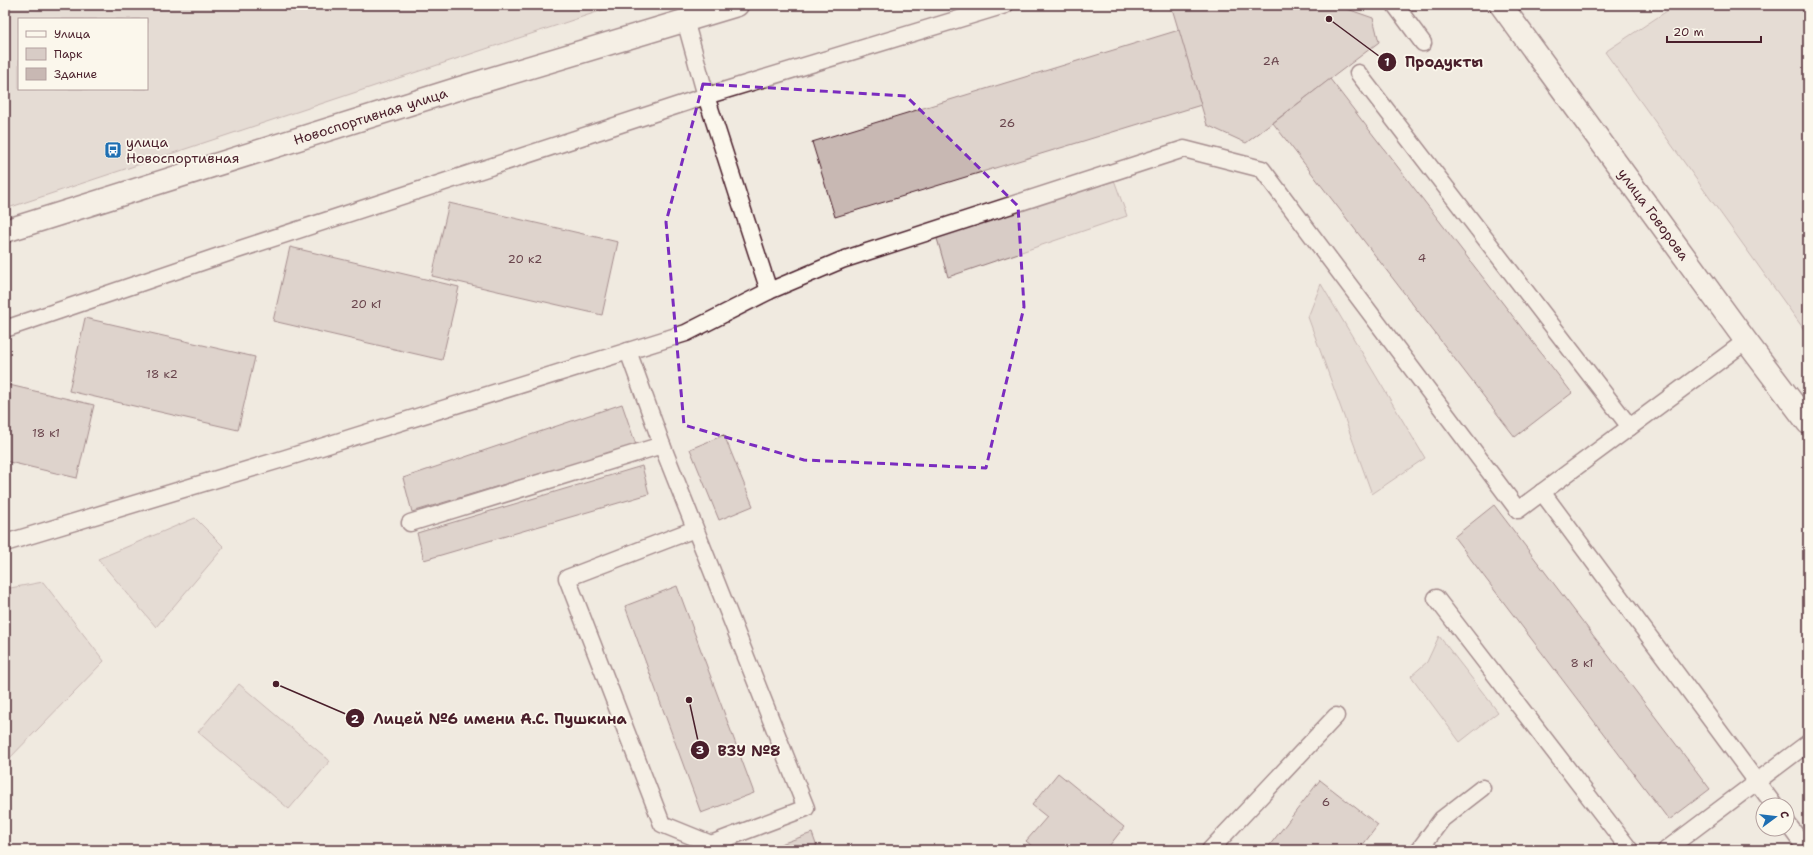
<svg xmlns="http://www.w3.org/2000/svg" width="1813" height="855" viewBox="0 0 1813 855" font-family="'Shantell Sans',sans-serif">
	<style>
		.green { fill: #d8ccc6; stroke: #917678; fill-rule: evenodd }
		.building { fill: #c8b8b3; stroke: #4a1f2b }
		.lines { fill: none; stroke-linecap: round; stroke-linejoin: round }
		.lane-casing { stroke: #4a1f2b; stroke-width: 19 }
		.secondary-casing { stroke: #4a1f2b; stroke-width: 25 }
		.lane { stroke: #fbf7ec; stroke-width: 16 }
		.secondary { stroke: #fbf7ec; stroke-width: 22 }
		.marked { fill: none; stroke: #7b2cbf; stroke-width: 3; stroke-dasharray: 8 5; stroke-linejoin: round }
		.labels { text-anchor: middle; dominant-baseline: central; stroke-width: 3.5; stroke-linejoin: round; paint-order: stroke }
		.number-label { font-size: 12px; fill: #6a454d }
		.street-label { font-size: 14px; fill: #4a1f2b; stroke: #fbf7ec }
		.poi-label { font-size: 14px; fill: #4a1f2b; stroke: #fbf7ec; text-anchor: start }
		.leader { fill: none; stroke: #4a1f2b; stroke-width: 1.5 }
		.callout-dot { fill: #4a1f2b; stroke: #fbf7ec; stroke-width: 1.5 }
		.mark-label { font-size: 12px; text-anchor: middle; font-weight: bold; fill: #fff }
		.callout-label { font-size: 15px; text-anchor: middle; font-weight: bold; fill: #4a1f2b; stroke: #fbf7ec; stroke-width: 3.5; stroke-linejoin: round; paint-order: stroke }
	</style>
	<rect width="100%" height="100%" fill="#f0eae0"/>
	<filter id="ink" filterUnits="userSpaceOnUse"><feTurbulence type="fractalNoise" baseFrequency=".025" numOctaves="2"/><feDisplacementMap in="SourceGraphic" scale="8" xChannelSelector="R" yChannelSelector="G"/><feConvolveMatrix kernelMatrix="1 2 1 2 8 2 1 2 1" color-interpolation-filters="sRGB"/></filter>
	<g filter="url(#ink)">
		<g class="green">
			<path d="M5 5H618L5 209ZM19 19H147V89H19Z"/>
			<path d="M1676 5H1808V335L1605 52Z"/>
			<path d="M1113 177 1127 216 948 277 936 235Z"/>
			<path d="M1321 284 1425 458 1372 494 1308 317Z"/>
			<path d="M195 518 224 547 156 627 98 559Z"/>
			<path d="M43 582 104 661 5 763V589Z"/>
			<path d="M1439 636 1498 712 1460 742 1411 676 1427 662Z"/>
			<path d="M239 684 330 761 289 809 198 732Z"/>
		</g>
		<g class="building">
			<path d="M1171 5H1336L1373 18 1379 42 1246 143 1207 125Z"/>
			<path d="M1179 30 1201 105 835 217 812 142Z"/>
			<path d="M1330 79 1572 393 1515 437 1273 123Z"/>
			<path d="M449 203 618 242 602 315 432 276Z"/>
			<path d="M290 247 459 287 442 360 273 321Z"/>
			<path d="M85 318 255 357 238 430 69 391Z"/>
			<path d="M5 384 94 405 77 478 5 461Z"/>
			<path d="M622 404 636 445 412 512 403 478Z"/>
			<path d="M724 435 753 506 719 520 690 449Z"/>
			<path d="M642 466 649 494 424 560 417 533Z"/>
			<path d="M1494 505 1710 789 1669 820 1454 537Z"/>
			<path d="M677 586 754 793 701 813 625 606Z"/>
			<path d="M1058 773 1124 827 1106 850H1037L1026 841 1047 817 1032 805Z"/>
			<path d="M1320 780 1378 825 1359 850H1266Z"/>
			<path d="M812 833 818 850H764Z"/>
		</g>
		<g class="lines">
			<g class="lane-casing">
				<g id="lane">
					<path d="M1395 5 1423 43"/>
					<path d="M685 20 706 96 769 291 842 260 1184 149 1262 169 1518 510 1630 427"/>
					<path d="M1358 73 1630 427 1746 341"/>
					<path d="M5 329 234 251 706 96 1005 5"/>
					<path d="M662 445 806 808 711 844 662 824 567 578 695 529"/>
					<path d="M1542 492 1774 805"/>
					<path d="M410 523 662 445 628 351"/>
					<path d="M5 543 286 458 686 333 769 291"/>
					<path d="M1436 598 1630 850"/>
					<path d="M1787 823 1807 850"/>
					<path d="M1210 850 1336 716"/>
					<path d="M1419 850 1442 819 1482 788"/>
					<path d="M1666 850 1808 743"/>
				</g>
			</g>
			<g class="secondary-casing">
				<g id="secondary">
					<path id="s1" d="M1501 5 1746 341 1808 423"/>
					<path id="s2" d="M5 231 457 89 737 5"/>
				</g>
			</g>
			<use href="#lane" class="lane"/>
			<use href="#secondary" class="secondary"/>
		</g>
	</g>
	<path d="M0 0H1813V855H0ZM703 84 906 96 1018 206 1024 307 986 468 804 460 684 425 666 222Z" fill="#f0eae0" fill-opacity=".55" fill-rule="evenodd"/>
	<path class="marked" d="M703 84 906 96 1018 206 1024 307 986 468 804 460 684 425 666 222Z"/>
	<defs>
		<g id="bus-square" transform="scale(0.9)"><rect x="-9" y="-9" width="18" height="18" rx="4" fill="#1f6fb2" stroke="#fbf7ec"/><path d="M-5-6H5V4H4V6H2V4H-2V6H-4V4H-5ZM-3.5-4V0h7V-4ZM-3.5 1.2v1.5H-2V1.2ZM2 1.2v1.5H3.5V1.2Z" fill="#fff"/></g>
	</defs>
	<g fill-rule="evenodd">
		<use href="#bus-square" x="113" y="150"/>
	</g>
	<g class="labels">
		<g class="number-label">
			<text x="1271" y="61">2А</text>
			<text x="1007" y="123">26</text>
			<text x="1422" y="258">4</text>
			<text x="525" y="259">20 к2</text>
			<text x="366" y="304">20 к1</text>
			<text x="162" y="374">18 к2</text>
			<text x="46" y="433">18 к1</text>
			<text x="1582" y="663">8 к1</text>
			<text x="1326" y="802">6</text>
		</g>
		<g class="street-label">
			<text stroke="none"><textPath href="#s2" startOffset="383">Новоспортивная улица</textPath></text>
			<text stroke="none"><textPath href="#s1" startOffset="259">улица Говорова</textPath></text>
		</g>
		<g class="poi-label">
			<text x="126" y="142">улица<tspan x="126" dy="16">Новоспортивная</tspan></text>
		</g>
	</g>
	<path class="leader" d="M1329 19L1387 62M276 684L355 718M689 700L700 750"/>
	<g class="callout-dot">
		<circle cx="1329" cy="19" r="4"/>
		<circle cx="276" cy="684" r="4"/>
		<circle cx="689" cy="700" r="4"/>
		<circle cx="1387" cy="62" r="10"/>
		<circle cx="355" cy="718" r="10"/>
		<circle cx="700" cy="750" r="10"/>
	</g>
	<g class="mark-label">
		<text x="1387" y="66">1</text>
		<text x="355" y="723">2</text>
		<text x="700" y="754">3</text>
	</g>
	<g class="callout-label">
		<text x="1444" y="67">Продукты</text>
		<text x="500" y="724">Лицей №6 имени А.С. Пушкина</text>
		<text x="749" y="756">ВЗУ №8</text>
	</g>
	<rect width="1813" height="855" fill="none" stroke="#fbf7ec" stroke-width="20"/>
	<rect x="10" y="10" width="1793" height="835" fill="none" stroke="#4a1f2b" stroke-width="1.5" filter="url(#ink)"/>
	<rect x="18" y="18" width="130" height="72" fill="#fbf7ec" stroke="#b4a19f"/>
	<rect x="26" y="31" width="20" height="6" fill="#fbf7ec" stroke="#b4a19f"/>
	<text x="54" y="38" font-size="12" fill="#4a1f2b">Улица</text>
	<rect x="26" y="48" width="20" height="12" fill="#d8ccc6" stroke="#b4a19f"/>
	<text x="54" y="58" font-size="12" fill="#4a1f2b">Парк</text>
	<rect x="26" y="68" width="20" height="12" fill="#c8b8b3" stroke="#b4a19f"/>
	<text x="54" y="78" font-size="12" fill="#4a1f2b">Здание</text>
	<g transform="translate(1775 817) rotate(75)"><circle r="19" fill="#fbf7ec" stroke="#b4a19f"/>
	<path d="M0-3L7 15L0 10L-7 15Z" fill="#1f6fb2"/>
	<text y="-6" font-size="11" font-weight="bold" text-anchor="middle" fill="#4a1f2b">С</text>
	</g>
	<path d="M1667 36v6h94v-6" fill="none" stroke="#4a1f2b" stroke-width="2"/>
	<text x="1673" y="36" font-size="12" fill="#4a1f2b" stroke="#fbf7ec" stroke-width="3" paint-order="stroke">20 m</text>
</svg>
